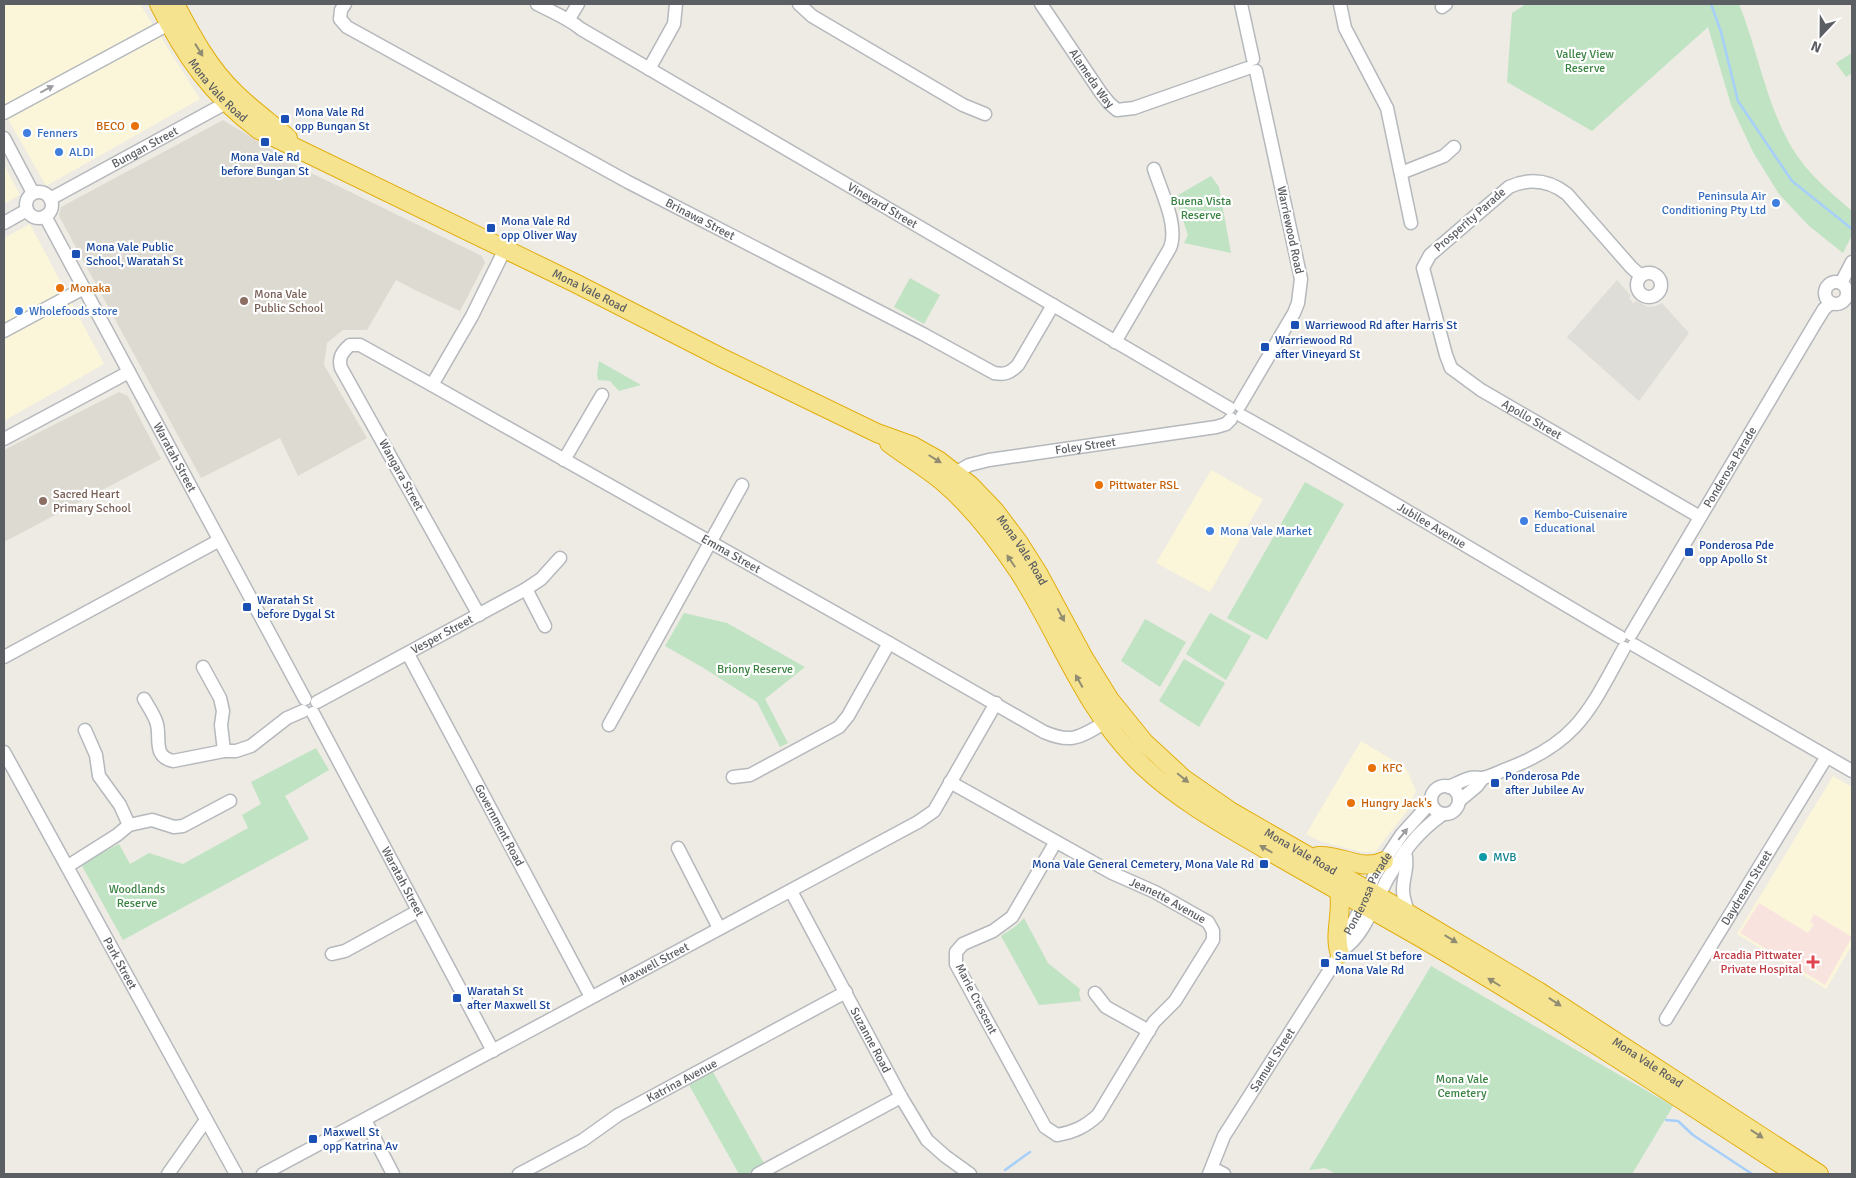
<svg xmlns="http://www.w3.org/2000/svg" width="1856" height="1178" viewBox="0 0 1856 1178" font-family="Signika,sans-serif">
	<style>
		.commercial { fill: #fbf6d9 }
		.industrial { fill: #deddd7 }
		.education { fill: #dddad1 }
		.medical { fill: #f9e3df }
		.green { fill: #c0e3c3 }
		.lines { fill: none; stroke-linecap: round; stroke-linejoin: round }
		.stream { stroke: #a6cffa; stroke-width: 2.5 }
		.minor-casing { stroke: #b5b8bc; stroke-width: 15 }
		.highway-casing { stroke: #e2ae0e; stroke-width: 20 }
		.minor { stroke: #fff; stroke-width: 12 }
		.highway { stroke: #f6e390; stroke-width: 18 }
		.oneway { fill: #918d73 }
		.oneway2 { fill: #9d9ea1 }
		.transit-dot { fill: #1a4fb4; stroke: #fff; stroke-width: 2 }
		.food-dot { fill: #e8710a; stroke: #fff; stroke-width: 2 }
		.shop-dot { fill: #3f7fe0; stroke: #fff; stroke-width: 2 }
		.education-dot { fill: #8d6e63; stroke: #fff; stroke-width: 2 }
		.culture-dot { fill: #0f9aa8; stroke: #fff; stroke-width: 2 }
		.health-dot { fill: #e0444e; stroke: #fff; stroke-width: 2 }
		.labels { text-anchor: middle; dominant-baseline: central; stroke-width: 4.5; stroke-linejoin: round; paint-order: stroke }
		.park-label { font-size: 12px; fill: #3a8342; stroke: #fff }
		.street-label { font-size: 12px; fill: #5b5e63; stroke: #fff }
		.transit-label { font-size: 12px; fill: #164399; stroke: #fff; text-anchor: start }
		.food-label { font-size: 12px; fill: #c56008; stroke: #fff; text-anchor: start }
		.shop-label { font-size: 12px; fill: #366cbe; stroke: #fff; text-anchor: start }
		.education-label { font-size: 12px; fill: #785e54; stroke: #fff; text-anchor: start }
		.culture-label { font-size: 12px; fill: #0d838f; stroke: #fff; text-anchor: start }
		.health-label { font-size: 12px; fill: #be3a42; stroke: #fff; text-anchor: end }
	</style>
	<rect width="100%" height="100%" fill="#edebe3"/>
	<g class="commercial">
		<path d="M4 4H140L200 99 46 186 4 112Z"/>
		<path d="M4 165 20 195 4 204Z"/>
		<path d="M30 224 104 364 4 421V238Z"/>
		<path d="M1211 470 1263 499 1210 592 1156 563Z"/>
		<path d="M1361 741 1406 768 1416 791 1407 811 1375 852H1362L1319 841 1306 834Z"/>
		<path d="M1833 776 1852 787V945L1826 989 1737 934Z"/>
	</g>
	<path class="industrial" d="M1617 280 1631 296 1629 298 1633 303 1636 301 1648 307 1656 306 1662 303 1689 333 1639 401 1567 337Z"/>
	<g class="education">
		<path d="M223 120 305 170 482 256 485 263 460 311 417 291 396 280 367 330H343L327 343 324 365 367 438 298 476 280 438 201 478 59 216 61 207Z"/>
		<path d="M119 392 128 396 161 459 4 542V450Z"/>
	</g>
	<path class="medical" d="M1759 903 1808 933 1814 924 1810 922 1814 914 1852 937 1825 985 1740 933Z"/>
	<g class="green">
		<path d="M1526 4H1739C1758 51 1766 104 1792 148 1807 173 1830 192 1852 211V235L1843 253 1809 226 1779 194 1753 152 1731 105 1708 27 1592 131 1507 82 1512 13Z"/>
		<path d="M1852 53V73L1846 77 1836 63Z"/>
		<path d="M1211 176 1219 187 1231 253 1184 243 1188 235 1175 197Z"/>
		<path d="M910 278 940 295 924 324 894 307Z"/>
		<path d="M599 361 641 385 619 391 610 381 598 380 597 374Z"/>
		<path d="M1305 482 1344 504 1267 640 1227 618Z"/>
		<path d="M684 613 727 623 805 667 765 699 788 743 780 747 757 702 702 667 665 646Z"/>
		<path d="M1210 613 1251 636 1226 680 1186 654Z"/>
		<path d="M1145 619 1186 642 1160 687 1121 661Z"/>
		<path d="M1184 659 1225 683 1199 727 1159 701Z"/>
		<path d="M316 748 329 770 285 796 309 839 123 940 82 866 99 854 119 844 130 864 149 853 183 864 248 828 242 815 261 804 251 782Z"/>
		<path d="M1024 918 1048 963 1080 989 1079 994 1081 1001 1039 1005 1001 936 1016 926Z"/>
		<path d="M1431 966 1673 1106 1632 1174H1336L1325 1168 1309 1170Z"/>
		<path d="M713 1072 765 1165 747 1174H739L689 1085Z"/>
	</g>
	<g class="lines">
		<g class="stream">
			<path d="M1711 4 1721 32 1738 101 1792 181 1852 229"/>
			<path d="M1666 1120 1678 1121 1693 1135 1752 1174"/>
			<path d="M1005 1170 1030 1152"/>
		</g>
		<g class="minor-casing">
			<g id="minor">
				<path id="s1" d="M345 4 341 10 340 19 347 27 628 182 923 334 994 373C1005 375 1010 373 1018 365L1053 305"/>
				<path id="s2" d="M537 4C552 12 568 18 581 29L1229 408"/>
				<path d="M799 4 812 16 963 105 985 114"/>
				<path id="s3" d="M1041 4 1101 93 1109 103 1117 110 1134 108 1248 68"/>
				<path d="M1241 4 1253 59"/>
				<path d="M1340 4 1345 28 1387 108 1411 223"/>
				<path d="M1442 7 1446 4"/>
				<path d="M569 19 578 4"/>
				<path d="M649 69 674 24 676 4"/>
				<path d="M4 113 169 24"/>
				<path d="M4 138 33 193"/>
				<path d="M1401 173 1444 156 1454 147"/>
				<circle cx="39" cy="205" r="13"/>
				<path id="s4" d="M50 199 226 103"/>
				<path id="s5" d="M45 216 305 699"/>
				<path d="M4 223 27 210"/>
				<circle cx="1649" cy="285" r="12"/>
				<path id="s6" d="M1641 276 1631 267 1567 194C1549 180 1529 178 1509 187L1430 255 1423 268 1446 355 1451 368 1481 390 1700 517"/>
				<circle cx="1836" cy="293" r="11"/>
				<path d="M1841 283 1852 262"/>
				<path d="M4 331 84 288"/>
				<path d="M1115 342 1170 248C1179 226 1161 191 1154 169"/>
				<path d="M432 385 472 316 505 249"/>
				<path d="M1240 405 1294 313 1298 303 1301 279 1256 71"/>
				<path id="s7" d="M1242 416C1370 487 1494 563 1620 637"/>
				<path d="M4 439 129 372"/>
				<path d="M564 460 602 395"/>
				<path id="s8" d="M950 476 969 465 989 460 1216 427 1226 424 1231 419"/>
				<path d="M526 589 545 626"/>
				<path id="s9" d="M479 615 341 368C338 358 342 352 350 345H360L432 385 889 643 1044 732C1072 744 1080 737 1104 723"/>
				<path id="s10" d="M1631 634 1816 322 1824 309 1831 303"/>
				<path d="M1634 645 1852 771"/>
				<path id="s11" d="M408 654 591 997"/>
				<path d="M4 657 218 541"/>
				<path d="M203 667 220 698 223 711 221 725 224 751"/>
				<path d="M144 699C148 706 153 713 156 721 162 736 151 756 173 761L224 751H236L251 746 287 718 303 711"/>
				<path id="s12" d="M317 702 526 589 541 579 560 558"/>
				<path id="s13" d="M313 713 493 1051"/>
				<path d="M609 725 742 485"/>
				<path d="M85 730 96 755 99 776 120 805 129 825"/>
				<path id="s14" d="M4 752 236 1174"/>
				<path d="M733 777 750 775 839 727 848 716 889 643"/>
				<path id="s15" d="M950 782 1112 873 1155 892 1208 922 1213 931V940L1175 1001 1154 1022 1098 1115C1085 1127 1074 1132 1057 1135L1045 1127 956 964V952L963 944 993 931 1012 917 1055 843"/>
				<circle cx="1445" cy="800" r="14"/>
				<path d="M1449 787C1456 784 1463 780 1470 778 1474 777 1478 778 1482 778 1489 777 1497 773 1504 770 1576 744 1589 712 1624 648"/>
				<path d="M1459 801 1477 786 1483 778"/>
				<path d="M678 848 719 928"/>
				<path d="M1405 851C1409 869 1403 875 1403 890 1403 899 1406 906 1409 914"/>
				<path d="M68 866 117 835 129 825 152 820 174 827 183 826 230 801"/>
				<path id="s16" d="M791 891 901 1097 927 1140 945 1156 970 1174"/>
				<path d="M1343 949C1364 937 1376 899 1388 878 1405 850 1416 833 1443 814"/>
				<path d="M332 954 345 951 418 911"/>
				<path d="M1095 993 1106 1007 1149 1031"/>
				<path id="s17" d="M1666 1019 1826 758"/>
				<path d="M365 1120 393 1174"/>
				<path d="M1212 1168 1224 1174"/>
				<path d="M168 1174 206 1120"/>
				<path id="s18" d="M263 1174 918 822 934 811 996 703"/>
				<path id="s19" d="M519 1174 583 1140 618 1115 846 992"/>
				<path d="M758 1174 901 1097"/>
				<path id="s20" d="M1209 1174 1224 1136 1343 949 1344 939 1363 904 1374 876 1402 834 1431 802"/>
			</g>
		</g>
		<g class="highway-casing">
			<g id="highway">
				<path id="s21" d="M159 4C185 56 212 95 259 130L575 283 722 358 877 433 913 446 938 460 970 485 995 511 1019 543 1038 573 1084 658 1110 700 1144 742 1184 779 1230 811 1409 914 1538 991 1819 1174"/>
				<path d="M175 4C192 36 208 67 235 93 251 109 271 123 288 138"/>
				<path d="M889 443C906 456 925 467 942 481 973 507 997 539 1019 572 1062 639 1084 710 1144 767 1180 801 1224 825 1267 850 1319 880 1371 909 1423 939 1550 1013 1673 1094 1796 1174"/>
				<path d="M1318 856C1341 854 1361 872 1384 861"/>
				<path d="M1339 891C1343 914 1333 934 1340 954"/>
			</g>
		</g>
		<use href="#minor" class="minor"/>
		<use href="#highway" class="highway"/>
	</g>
	<defs><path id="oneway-solid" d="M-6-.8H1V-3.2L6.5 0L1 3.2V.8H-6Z" transform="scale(1.25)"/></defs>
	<g class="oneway">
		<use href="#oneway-solid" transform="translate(199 50) rotate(58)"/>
		<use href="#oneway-solid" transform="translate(935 459) rotate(32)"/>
		<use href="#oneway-solid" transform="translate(1011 561) rotate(-124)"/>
		<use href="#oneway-solid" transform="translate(1061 615) rotate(62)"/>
		<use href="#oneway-solid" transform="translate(1079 681) rotate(-119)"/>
		<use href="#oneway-solid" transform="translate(1183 778) rotate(39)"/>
		<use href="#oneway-solid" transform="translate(1266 849) rotate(-150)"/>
		<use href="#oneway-solid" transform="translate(1451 939) rotate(31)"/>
		<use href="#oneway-solid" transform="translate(1494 982) rotate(-148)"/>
		<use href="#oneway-solid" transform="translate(1555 1002) rotate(33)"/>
		<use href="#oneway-solid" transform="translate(1757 1134) rotate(33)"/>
	</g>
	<g class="oneway2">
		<use href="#oneway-solid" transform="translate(47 89) rotate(-28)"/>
		<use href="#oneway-solid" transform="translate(1403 834) rotate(-51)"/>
	</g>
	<g class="transit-dot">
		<rect x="280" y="114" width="10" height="10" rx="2.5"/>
		<rect x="260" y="137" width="10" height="10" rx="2.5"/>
		<rect x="486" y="223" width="10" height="10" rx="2.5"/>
		<rect x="71" y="249" width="10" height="10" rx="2.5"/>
		<rect x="1290" y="320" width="10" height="10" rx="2.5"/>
		<rect x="1260" y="342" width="10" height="10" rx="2.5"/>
		<rect x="1684" y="547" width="10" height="10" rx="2.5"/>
		<rect x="242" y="602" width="10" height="10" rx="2.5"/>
		<rect x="1490" y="778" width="10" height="10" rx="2.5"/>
		<rect x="1259" y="859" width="10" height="10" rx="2.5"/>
		<rect x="1320" y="958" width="10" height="10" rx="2.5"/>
		<rect x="452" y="993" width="10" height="10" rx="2.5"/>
		<rect x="308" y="1134" width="10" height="10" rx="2.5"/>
	</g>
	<g class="food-dot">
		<circle cx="135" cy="126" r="5"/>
		<circle cx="60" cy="288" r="5"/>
		<circle cx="1099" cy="485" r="5"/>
		<circle cx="1372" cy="768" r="5"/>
		<circle cx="1351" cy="803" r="5"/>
	</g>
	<g class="shop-dot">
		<circle cx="27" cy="133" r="5"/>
		<circle cx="59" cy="152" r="5"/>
		<circle cx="1776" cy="203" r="5"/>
		<circle cx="19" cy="311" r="5"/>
		<circle cx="1524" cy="521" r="5"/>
		<circle cx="1210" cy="531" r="5"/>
	</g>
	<g class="education-dot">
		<circle cx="244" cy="301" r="5"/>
		<circle cx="43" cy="501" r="5"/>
	</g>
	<circle class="culture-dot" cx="1483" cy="857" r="5"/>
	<path class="health-dot" d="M1810.5 954.5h5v5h5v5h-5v5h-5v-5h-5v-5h5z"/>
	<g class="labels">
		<g class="park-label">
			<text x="1585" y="54">Valley View<tspan x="1585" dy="14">Reserve</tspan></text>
			<text x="1201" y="201">Buena Vista<tspan x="1201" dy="14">Reserve</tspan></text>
			<text x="755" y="669">Briony Reserve</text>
			<text x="137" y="889">Woodlands<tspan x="137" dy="14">Reserve</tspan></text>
			<text x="1462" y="1079">Mona Vale<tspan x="1462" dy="14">Cemetery</tspan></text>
		</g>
		<g class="street-label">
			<text stroke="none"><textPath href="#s3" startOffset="90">Alameda Way</textPath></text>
			<text stroke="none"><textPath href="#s21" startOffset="105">Mona Vale Road</textPath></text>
			<text stroke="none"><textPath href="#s4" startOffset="108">Bungan Street</textPath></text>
			<text stroke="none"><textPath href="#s2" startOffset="400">Vineyard Street</textPath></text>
			<text stroke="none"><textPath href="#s1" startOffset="429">Brinawa Street</textPath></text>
			<text transform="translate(1470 220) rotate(-41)">Prosperity Parade</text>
			<text transform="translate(1290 230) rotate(78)">Warriewood Road</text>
			<text stroke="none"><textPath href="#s21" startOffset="530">Mona Vale Road</textPath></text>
			<text stroke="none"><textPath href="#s6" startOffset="491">Apollo Street</textPath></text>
			<text stroke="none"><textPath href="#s8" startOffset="140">Foley Street</textPath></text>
			<text stroke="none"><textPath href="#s5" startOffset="274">Waratah Street</textPath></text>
			<text stroke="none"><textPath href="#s10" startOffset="194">Ponderosa Parade</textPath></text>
			<text transform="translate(401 475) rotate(61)">Wangara Street</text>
			<text stroke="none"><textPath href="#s7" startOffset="219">Jubilee Avenue</textPath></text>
			<text stroke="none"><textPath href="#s21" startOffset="1042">Mona Vale Road</textPath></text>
			<text stroke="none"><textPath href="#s9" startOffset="745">Emma Street</textPath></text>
			<text stroke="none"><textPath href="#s12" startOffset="142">Vesper Street</textPath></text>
			<text stroke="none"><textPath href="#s11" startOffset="194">Government Road</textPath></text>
			<text stroke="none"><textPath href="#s21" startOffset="1462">Mona Vale Road</textPath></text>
			<text stroke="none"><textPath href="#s13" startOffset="191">Waratah Street</textPath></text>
			<text stroke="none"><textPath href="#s17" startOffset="154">Daydream Street</textPath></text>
			<text stroke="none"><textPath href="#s20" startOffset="324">Ponderosa Parade</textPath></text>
			<text stroke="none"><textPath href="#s15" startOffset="248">Jeanette Avenue</textPath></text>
			<text stroke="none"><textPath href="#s14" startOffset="241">Park Street</textPath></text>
			<text stroke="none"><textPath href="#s18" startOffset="444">Maxwell Street</textPath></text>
			<text transform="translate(976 999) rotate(63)">Marie Crescent</text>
			<text stroke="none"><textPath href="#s16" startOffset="169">Suzanne Road</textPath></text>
			<text stroke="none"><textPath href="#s20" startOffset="131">Samuel Street</textPath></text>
			<text stroke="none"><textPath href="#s21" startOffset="1868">Mona Vale Road</textPath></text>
			<text stroke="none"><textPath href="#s19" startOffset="188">Katrina Avenue</textPath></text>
		</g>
		<g class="transit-label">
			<text x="295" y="112">Mona Vale Rd<tspan x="295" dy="14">opp Bungan St</tspan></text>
			<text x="265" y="157" text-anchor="middle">Mona Vale Rd<tspan x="265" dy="14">before Bungan St</tspan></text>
			<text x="501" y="221">Mona Vale Rd<tspan x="501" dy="14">opp Oliver Way</tspan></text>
			<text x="86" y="247">Mona Vale Public<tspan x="86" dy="14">School, Waratah St</tspan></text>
			<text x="1305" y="325">Warriewood Rd after Harris St</text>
			<text x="1275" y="340">Warriewood Rd<tspan x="1275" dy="14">after Vineyard St</tspan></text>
			<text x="1699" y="545">Ponderosa Pde<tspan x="1699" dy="14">opp Apollo St</tspan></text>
			<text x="257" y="600">Waratah St<tspan x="257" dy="14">before Dygal St</tspan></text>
			<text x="1505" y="776">Ponderosa Pde<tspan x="1505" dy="14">after Jubilee Av</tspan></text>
			<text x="1254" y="864" text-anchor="end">Mona Vale General Cemetery, Mona Vale Rd</text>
			<text x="1335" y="956">Samuel St before<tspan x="1335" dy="14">Mona Vale Rd</tspan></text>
			<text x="467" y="991">Waratah St<tspan x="467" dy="14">after Maxwell St</tspan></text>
			<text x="323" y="1132">Maxwell St<tspan x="323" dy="14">opp Katrina Av</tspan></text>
		</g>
		<g class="food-label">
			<text x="125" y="126" text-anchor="end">BECO</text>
			<text x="70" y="288">Monaka</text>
			<text x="1109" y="485">Pittwater RSL</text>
			<text x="1382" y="768">KFC</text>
			<text x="1361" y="803">Hungry Jack's</text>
		</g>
		<g class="shop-label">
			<text x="37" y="133">Fenners</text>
			<text x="69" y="152">ALDI</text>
			<text x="1766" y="196" text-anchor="end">Peninsula Air<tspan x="1766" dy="14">Conditioning Pty Ltd</tspan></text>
			<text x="29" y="311">Wholefoods store</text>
			<text x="1534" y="514">Kembo-Cuisenaire<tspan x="1534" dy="14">Educational</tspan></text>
			<text x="1220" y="531">Mona Vale Market</text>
		</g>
		<g class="education-label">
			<text x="254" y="294">Mona Vale<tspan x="254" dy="14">Public School</tspan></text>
			<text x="53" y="494">Sacred Heart<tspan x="53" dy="14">Primary School</tspan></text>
		</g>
		<g class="culture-label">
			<text x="1493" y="857">MVB</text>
		</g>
		<g class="health-label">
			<text x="1802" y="955">Arcadia Pittwater<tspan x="1802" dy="14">Private Hospital</tspan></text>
		</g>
	</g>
	<rect width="1856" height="1178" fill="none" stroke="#5b5e63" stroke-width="10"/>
	<g transform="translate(1821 35) rotate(202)" stroke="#ffffff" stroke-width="4" paint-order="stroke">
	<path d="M0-4L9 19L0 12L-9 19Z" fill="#5b5e63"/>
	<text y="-8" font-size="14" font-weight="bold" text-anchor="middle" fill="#5b5e63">N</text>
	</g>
</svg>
